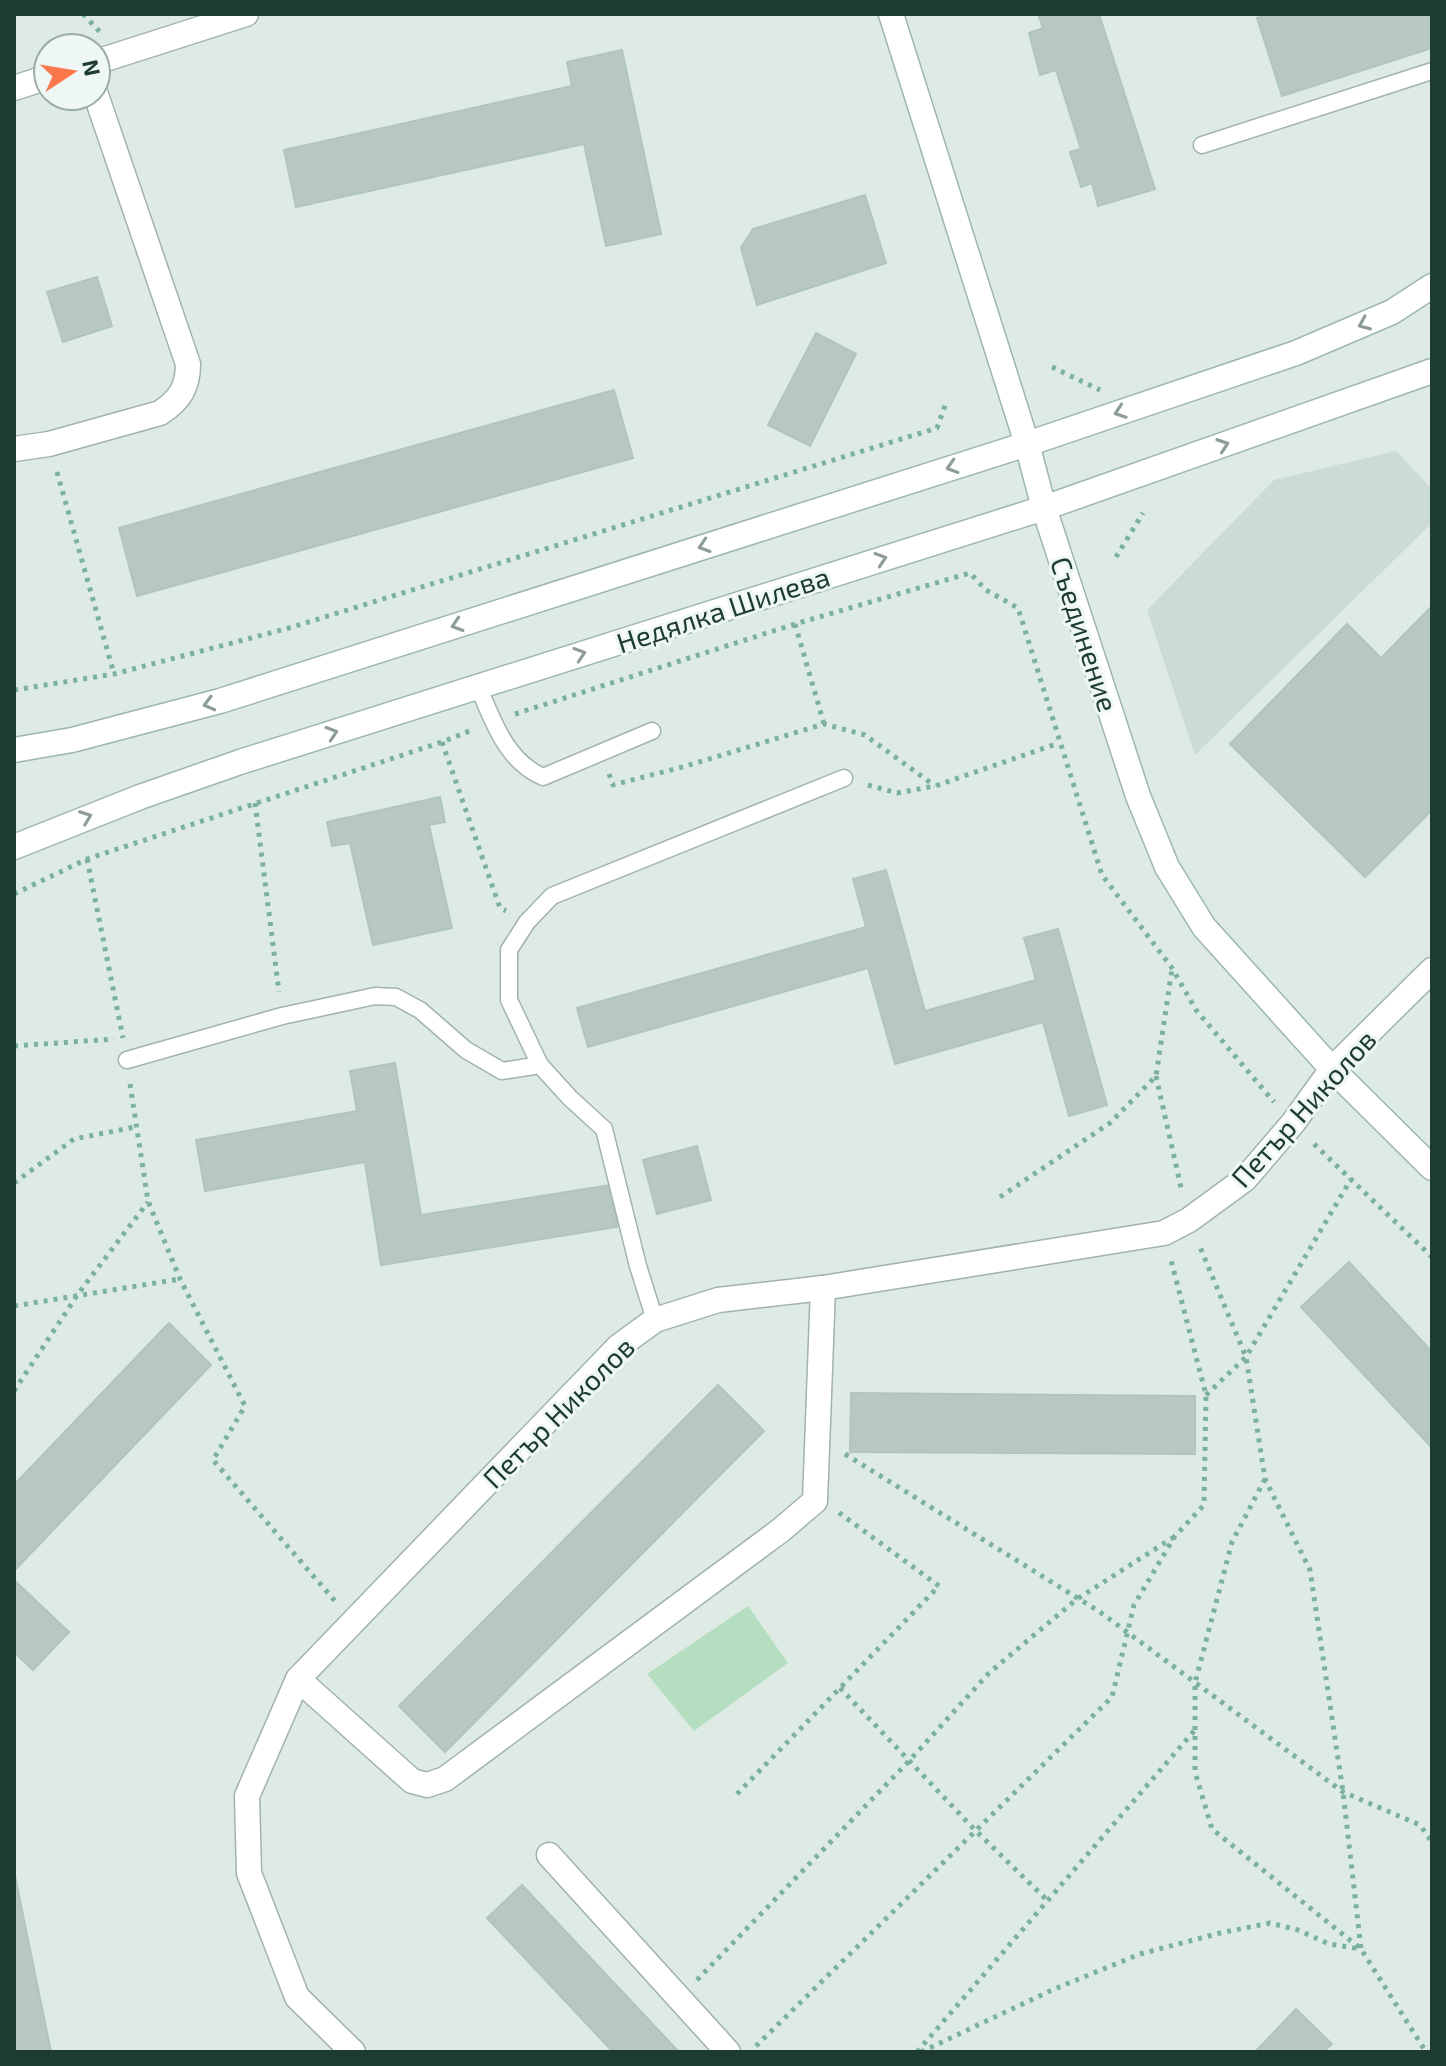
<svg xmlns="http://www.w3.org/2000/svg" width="1446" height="2066" viewBox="0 0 1446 2066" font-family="'Exo 2',sans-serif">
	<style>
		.built { fill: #ccdbd4 }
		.green { fill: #b5dec0 }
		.building { fill: #b6c8c1; stroke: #b0c5bc; stroke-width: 2 }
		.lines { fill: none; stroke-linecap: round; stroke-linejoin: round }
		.lane-casing { stroke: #a1b3ac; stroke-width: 19 }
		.street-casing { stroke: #a1b3ac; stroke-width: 27 }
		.secondary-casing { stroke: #9cb7ad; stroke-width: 27 }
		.path { stroke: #7cb0a0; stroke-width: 5; stroke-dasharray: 4 6; stroke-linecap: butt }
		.lane { stroke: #fff; stroke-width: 16 }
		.street { stroke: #fff; stroke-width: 24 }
		.secondary { stroke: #fff; stroke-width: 24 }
		.oneway { stroke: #8e9d99 }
		.labels { text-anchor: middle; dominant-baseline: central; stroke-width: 6; stroke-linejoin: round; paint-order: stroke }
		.street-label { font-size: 28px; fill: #1e3b33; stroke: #eef7f3 }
	</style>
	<rect width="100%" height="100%" fill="#deebe5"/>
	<path class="built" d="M1396 451 1432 489V523L1195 755 1147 610 1274 480Z"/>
	<path class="green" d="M748 1606 788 1663 694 1731 647 1674Z"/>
	<g class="building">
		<path d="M1038 14H1099L1155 189 1098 206 1092 183 1081 187 1070 152 1081 149 1056 70 1040 75 1029 33 1043 28Z"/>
		<path d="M1269 14H1432V48L1282 96 1257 18Z"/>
		<path d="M622 50 661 234 606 246 584 144 296 207 284 150 572 86 567 62Z"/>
		<path d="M865 195 886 263 757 305 741 248 753 229Z"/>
		<path d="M97 277 112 326 63 342 47 292Z"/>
		<path d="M816 333 856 354 810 446 768 425Z"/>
		<path d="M614 390 633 458 137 596 119 528Z"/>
		<path d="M1432 606V810L1365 877 1230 744 1347 624 1381 658Z"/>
		<path d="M440 797 445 822 429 825 452 928 373 945 350 843 332 846 327 822Z"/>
		<path d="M886 870 925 1011 1036 980 1024 938 1058 929 1107 1105 1069 1116 1043 1022 895 1064 868 968 588 1047 577 1008 866 927 853 879Z"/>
		<path d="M395 1063 421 1215 611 1185 617 1227 381 1265 365 1162 205 1191 196 1140 357 1111 350 1071Z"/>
		<path d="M697 1146 711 1200 657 1214 643 1160Z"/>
		<path d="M1349 1262 1432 1352V1448L1301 1307Z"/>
		<path d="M169 1323 211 1365 14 1571V1485Z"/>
		<path d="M718 1385 764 1431 445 1752 399 1706Z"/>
		<path d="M851 1393 1195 1396V1454L850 1452Z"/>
		<path d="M14 1580 69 1632 33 1670 14 1652Z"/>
		<path d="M14 1871 51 2052H14Z"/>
		<path d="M522 1885 679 2052H613L487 1918Z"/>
		<path d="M1296 2009 1332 2044 1323 2052H1255Z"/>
	</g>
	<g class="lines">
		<g class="lane-casing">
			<g id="lane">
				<path d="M1202 145 1432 71"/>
				<path d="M478 686C493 721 506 761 543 777L652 731"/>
				<path d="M127 1060 282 1016 375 996 396 997 420 1010 466 1050 502 1071 540 1065"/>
				<path d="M655 1320 638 1266 604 1129 570 1098 540 1065 509 1000V950L527 922 552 896 844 778"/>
			</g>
		</g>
		<g class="street-casing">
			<g id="street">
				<path d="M96 62 246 14"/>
				<path d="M14 88 48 77"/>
				<path d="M14 449 49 444 160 413C180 400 188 387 188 364L96 95"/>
				<path d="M298 1679 412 1781 427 1785 445 1779 781 1530 815 1501 823 1288"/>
				<path d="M549 1855 728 2052"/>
				<path d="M353 2052 297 1997 249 1873 247 1796 298 1679 618 1347 655 1320 718 1300 823 1288 1164 1233 1189 1220 1245 1179 1293 1123 1332 1069 1432 970"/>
			</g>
		</g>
		<g class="secondary-casing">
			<g id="secondary">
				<path d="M891 14 1027 444 1044 508 1138 796 1167 867 1204 927 1332 1069 1432 1168"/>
				<path d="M14 750 72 740 220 701 1027 444 1296 353 1392 312 1432 286"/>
				<path d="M14 847 140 797 240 762 1044 508 1432 371"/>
			</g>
		</g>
		<g class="path">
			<path d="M83 14 100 32"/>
			<path d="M1052 367 1100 390"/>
			<path d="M57 472 114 674"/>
			<path d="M1116 557 1143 513"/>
			<path d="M795 624 824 724"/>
			<path d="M14 690 114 674 289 628 937 428 947 400"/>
			<path d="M515 714 795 624 970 573 986 590 1018 608 1102 875 1172 968 1196 1010 1274 1102"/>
			<path d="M442 742 500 908 506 911"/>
			<path d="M609 774 613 785 686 766 824 724 865 735 935 786"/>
			<path d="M868 785 897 793 935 786 1059 743"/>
			<path d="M255 803 279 992"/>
			<path d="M87 859 123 1038"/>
			<path d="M14 894 87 859 442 742 472 730"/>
			<path d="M14 1046 114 1039"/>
			<path d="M1156 1076 1182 1192"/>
			<path d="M130 1084 148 1201 180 1279 245 1406 213 1460 335 1601"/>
			<path d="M1314 1144 1432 1257"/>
			<path d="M14 1183 74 1139 135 1127"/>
			<path d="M1000 1197 1110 1123 1156 1076 1172 969"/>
			<path d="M14 1306 180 1279"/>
			<path d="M14 1391 78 1294 148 1202"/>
			<path d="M1206 1395 1246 1357 1351 1179"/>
			<path d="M845 1454 1100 1612 1343 1792 1420 1825 1432 1842"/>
			<path d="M1265 1479 1232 1542 1195 1683V1772L1212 1829 1361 1949 1426 2052"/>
			<path d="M840 1688 975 1830 1048 1901"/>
			<path d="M737 1794 939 1586 838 1512"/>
			<path d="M697 1980 909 1761 989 1673 1077 1599 1174 1537"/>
			<path d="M756 2046 1112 1697 1134 1605 1175 1536 1204 1505 1206 1395 1171 1260"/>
			<path d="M917 2052 1194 1731"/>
			<path d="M921 2052 1052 1990 1140 1954 1220 1933 1270 1923 1298 1930 1329 1944 1361 1949 1343 1792 1310 1570 1265 1479 1246 1357 1200 1247"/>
		</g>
		<use href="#lane" class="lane"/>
		<use href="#street" class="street"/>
		<use href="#secondary" class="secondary"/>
	</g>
	<defs><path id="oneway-chevron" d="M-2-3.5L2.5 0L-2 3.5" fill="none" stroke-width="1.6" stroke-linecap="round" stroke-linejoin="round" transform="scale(2)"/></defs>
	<g class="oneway">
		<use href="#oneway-chevron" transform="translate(1364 324) rotate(157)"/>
		<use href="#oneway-chevron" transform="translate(1120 412) rotate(161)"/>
		<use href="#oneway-chevron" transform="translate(1223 445) rotate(-19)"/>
		<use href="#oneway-chevron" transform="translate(952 467) rotate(163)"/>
		<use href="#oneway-chevron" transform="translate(704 546) rotate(162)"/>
		<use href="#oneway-chevron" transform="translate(881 559) rotate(-18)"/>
		<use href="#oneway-chevron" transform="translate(457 625) rotate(162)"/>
		<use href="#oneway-chevron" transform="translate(580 654) rotate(-18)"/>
		<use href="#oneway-chevron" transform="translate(209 704) rotate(165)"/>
		<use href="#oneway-chevron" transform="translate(332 733) rotate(-18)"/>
		<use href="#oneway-chevron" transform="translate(86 817) rotate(-21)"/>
	</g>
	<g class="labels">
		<g class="street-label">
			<text transform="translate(723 609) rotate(-18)">Недялка Шилева</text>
			<text transform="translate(1085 634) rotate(72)">Съединение</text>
			<text transform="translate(1303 1108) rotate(-48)">Петър Николов</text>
			<text transform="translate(558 1412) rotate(-45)">Петър Николов</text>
		</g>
	</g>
	<rect width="1446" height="2066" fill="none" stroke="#1e3b33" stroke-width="32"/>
	<g transform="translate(72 72) rotate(78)"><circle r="38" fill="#eef7f3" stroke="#9baca6" stroke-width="2"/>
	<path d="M0-6L14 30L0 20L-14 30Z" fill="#fb774c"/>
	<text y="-12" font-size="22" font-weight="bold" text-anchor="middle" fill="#1e3b33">N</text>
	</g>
</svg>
